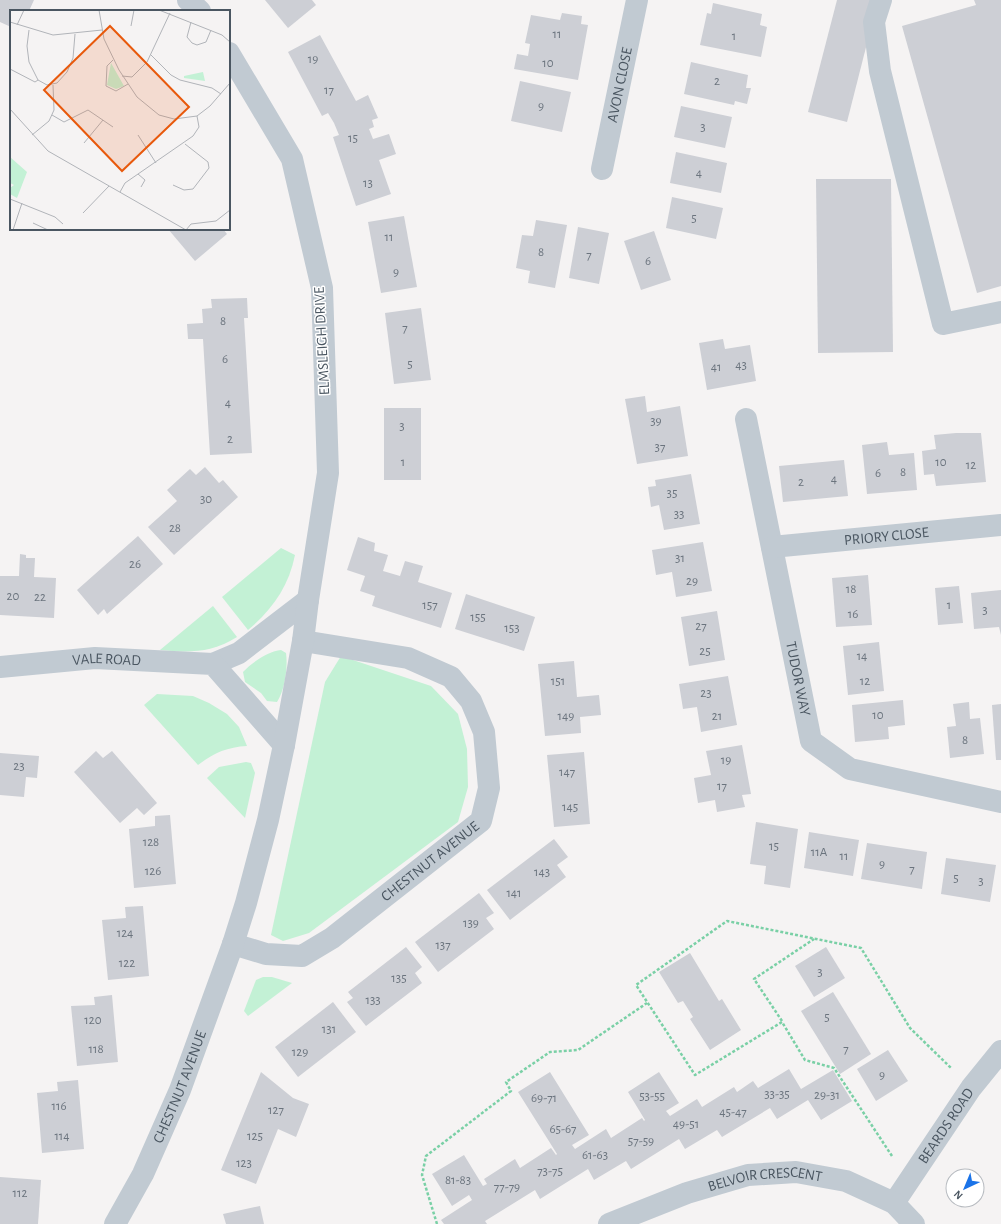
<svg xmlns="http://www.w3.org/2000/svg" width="1001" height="1224" viewBox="0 0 1001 1224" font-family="'Alegreya Sans',sans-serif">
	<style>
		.green { fill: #c3f1d5 }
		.building { fill: #cdcfd5 }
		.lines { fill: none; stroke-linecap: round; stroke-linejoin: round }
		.path { stroke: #7ad0a6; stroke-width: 2.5; stroke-dasharray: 3 2; stroke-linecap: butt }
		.minor { stroke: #c1cad2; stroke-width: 22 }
		.labels { text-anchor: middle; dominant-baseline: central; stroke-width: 3; stroke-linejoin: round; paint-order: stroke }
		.number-label { font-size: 13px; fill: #6b747e }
		.street-label { font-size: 15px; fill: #4a5661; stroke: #fff }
		.inset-road { fill: none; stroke: #b1b4b9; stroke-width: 1 }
		.view { fill: #e8590c; fill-opacity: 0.15; stroke: #e8590c; stroke-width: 2 }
		.inset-edge { fill: none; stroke: #4a5661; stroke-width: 2 }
	</style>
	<rect width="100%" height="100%" fill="#f5f3f3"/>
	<g class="green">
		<path d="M281 548 295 555C289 586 272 610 248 630L222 597Z"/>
		<path d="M213 606 237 637C212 653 188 653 160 650Z"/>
		<path d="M281 650 286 653C288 667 285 690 277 702L267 701 261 693 245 682 243 672C251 663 269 651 281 650Z"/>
		<path d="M341 656 431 686 458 714 467 749 468 787 458 822 309 933 283 941 271 935 325 682Z"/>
		<path d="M157 694 193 696 209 703 227 714 239 727 247 746C227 747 214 753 198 765L144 705Z"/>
		<path d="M246 762 251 763 255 773 245 818 207 778 219 767Z"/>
		<path d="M263 977H272L292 983 248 1016 244 1011 256 980Z"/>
	</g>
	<g class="building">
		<path d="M0 0H34L29 11H11V27L0 22Z"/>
		<path d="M265 0H312L316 5 288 28Z"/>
		<path d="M837 0H878L847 122 808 112Z"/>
		<path d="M974 0H1001V286L977 293 902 26 976 5Z"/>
		<path d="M713 3 762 14 760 25 767 27 761 57 700 45 707 13 711 14Z"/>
		<path d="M562 13 582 16 581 24 588 25 578 80 514 69 517 54 528 56 530 44 525 43 531 15 560 20Z"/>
		<path d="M320 35 356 101 368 95 378 118 372 120 374 127 369 129 373 139 389 134 396 154 379 160 391 194 356 206 333 137 339 135 334 123 328 113 322 116 288 52Z"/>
		<path d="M691 62 748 75 746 88H751L747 104 735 101 734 105 684 94Z"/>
		<path d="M520 81 571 92 562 132 511 121Z"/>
		<path d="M681 106 732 117 725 148 674 137Z"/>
		<path d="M676 152 727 163 721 193 670 183Z"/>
		<path d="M816 179H891L893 352 818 353Z"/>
		<path d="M672 197 723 208 716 239 666 228Z"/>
		<path d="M404 216 417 287 381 293 368 222Z"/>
		<path d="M536 220 567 225 555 288 528 283 530 271 516 268 522 235 533 236Z"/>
		<path d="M578 227 609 233 599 284 569 278Z"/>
		<path d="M168 229H223L227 234 195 261Z"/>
		<path d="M654 231 671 280 641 290 624 241Z"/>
		<path d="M247 298 248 318H244L252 453 210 455 203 339H188L187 324 203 323 202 309 212 308 211 299Z"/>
		<path d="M421 308 431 380 394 384 385 313Z"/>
		<path d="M723 339 725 349 750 345 756 381 707 390 699 343Z"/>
		<path d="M645 396 647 412 680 406 688 456 637 464 625 399Z"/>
		<rect x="384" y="408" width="37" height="72"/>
		<path d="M956 433H981L986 482 936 486 934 474 924 475 922 451 936 449 934 435Z"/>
		<path d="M887 442 889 455 914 453 917 490 867 494 862 445Z"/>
		<path d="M844 460 848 496 783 502 779 466Z"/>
		<path d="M205 467 219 483 223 480 238 497 174 555 148 527 177 501 167 490 190 469 196 475Z"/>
		<path d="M691 474 700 524 664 530 659 505 651 507 648 487 656 486 655 480Z"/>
		<path d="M138 536 163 564 107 614 104 609 98 615 77 590Z"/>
		<path d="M358 537 375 543 374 551 388 555 383 571 400 576 405 561 423 566 418 582 452 593 441 628 372 606 375 596 360 591 365 576 347 570Z"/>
		<path d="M703 542 712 591 676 597 672 572 656 575 652 550Z"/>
		<path d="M20 554 26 555V558H35L34 577 56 578 54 618 0 615V576H19Z"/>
		<path d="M868 575 872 625 836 627 832 578Z"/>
		<path d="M959 586 963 623 938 625 935 588Z"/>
		<path d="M1001 590V635L999 627 974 629 971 593Z"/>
		<path d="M466 594 535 617 524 651 455 629Z"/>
		<path d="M717 611 725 660 689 666 681 617Z"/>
		<path d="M879 642 884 691 848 695 843 646Z"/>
		<path d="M574 661 577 697 599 695 601 715 580 717 581 733 545 736 538 664Z"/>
		<path d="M728 676 737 725 701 732 697 707 683 709 679 684Z"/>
		<path d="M903 700 905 725 888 727 889 739 855 742 852 705Z"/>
		<path d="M969 702 970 719 980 718 984 754 950 758 947 727 956 726 953 704Z"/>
		<path d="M1001 704V760H996L992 705Z"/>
		<path d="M742 745 751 794 742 795 745 807 717 812 715 800 698 803 694 778 711 775 706 751Z"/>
		<path d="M96 751 103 758 112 751 157 803 144 815 137 808 120 823 74 772Z"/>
		<path d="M584 752 590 824 554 827 547 755Z"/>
		<path d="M0 753 39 756 37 778 26 777 24 797 0 795Z"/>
		<path d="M170 815 176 884 134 888 129 829 155 826V816Z"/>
		<path d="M756 822 798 829 790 888 764 884 766 866 750 864Z"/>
		<path d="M809 832 859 840 853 876 804 868Z"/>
		<path d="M554 839 568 857 557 865 566 877 510 920 487 890Z"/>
		<path d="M867 843 927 852 922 889 861 879Z"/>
		<path d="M946 858 996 865 990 902 941 894Z"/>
		<path d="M479 893 494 913 486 918 494 929 438 972 415 942Z"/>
		<path d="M143 906 149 976 108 980 102 920 126 918 125 907Z"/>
		<path d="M406 947 422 967 415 973 422 983 366 1026 347 1002 353 998 348 992Z"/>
		<path d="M826 947 845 978 814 997 795 966Z"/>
		<path d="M690 953 719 1001 722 999 741 1030 710 1050 690 1019 693 1017 683 1001 678 1003 659 972Z"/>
		<path d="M833 992 871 1054 840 1074 801 1011Z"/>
		<path d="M112 995 118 1062 77 1066 71 1006 95 1005 94 997Z"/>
		<path d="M333 1002 356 1032 298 1077 275 1047Z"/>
		<path d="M888 1050 908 1081 876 1101 857 1069Z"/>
		<path d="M789 1069 801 1089 833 1070 852 1101 821 1120 808 1100 777 1119 770 1108 722 1137 717 1130 685 1149 679 1139 631 1169 626 1161 594 1180 588 1169 540 1199 535 1190 485 1221 487 1224H444L441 1220 472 1200 469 1195 452 1206 432 1174 464 1155 483 1186 487 1184 484 1179 515 1159 520 1168 551 1148 556 1155 557 1154 518 1092 550 1072 589 1135 572 1145 575 1149 606 1129 611 1138 642 1118 644 1121 645 1120 628 1092 659 1072 679 1103 666 1111 670 1116 697 1099 702 1107 734 1087 737 1092 753 1081 758 1088Z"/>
		<path d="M261 1072 293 1098 309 1104 296 1137 278 1129 256 1184 221 1170Z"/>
		<path d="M78 1080 84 1149 42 1153 37 1093 58 1091 57 1082Z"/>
		<path d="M0 1177 41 1180 38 1224H0Z"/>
		<path d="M260 1206 264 1224H226L223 1214Z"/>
	</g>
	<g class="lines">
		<g class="path">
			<path d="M782 1021 754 979 814 939"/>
			<path d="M892 1156 834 1068 805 1060 782 1022 695 1075 636 985 727 921 861 948 910 1028 951 1068"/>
			<path d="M437 1224 422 1175 426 1156 511 1091 506 1082 550 1052 578 1050 647 1003"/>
		</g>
		<g class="minor">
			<path d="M188 0 200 11"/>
			<path d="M881 0 874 22 880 71 943 324 1001 312"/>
			<path id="s1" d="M602 169 637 0"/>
			<path id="s2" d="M746 419 811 741 850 769 1001 802"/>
			<path id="s3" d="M772 547 1001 525"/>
			<path d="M213 664 239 653 308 600"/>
			<path id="s4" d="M0 667 95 658 213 664 284 745"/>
			<path id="s5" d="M233 944 266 954 302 956 332 938 481 821 489 788 484 732 471 701 451 677 408 658 303 641"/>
			<path id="s6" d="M894 1203 971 1088 1001 1051"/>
			<path id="s7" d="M115 1224 143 1174 180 1090 233 944 246 903 268 820 284 745 303 641 308 600 328 473 322 288 292 159 229 53"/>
			<path id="s8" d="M609 1224 687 1193 748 1175 796 1172 846 1181 894 1203 914 1224"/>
		</g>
	</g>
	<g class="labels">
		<g class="number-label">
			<text x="557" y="34">11</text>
			<text x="734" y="36">1</text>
			<text x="313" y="59">19</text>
			<text x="548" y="63">10</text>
			<text x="717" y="81">2</text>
			<text x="329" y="90">17</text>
			<text x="541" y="106">9</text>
			<text x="703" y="127">3</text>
			<text x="353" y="138">15</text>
			<text x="699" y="173">4</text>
			<text x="368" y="183">13</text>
			<text x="694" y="218">5</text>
			<text x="389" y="237">11</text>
			<text x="541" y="252">8</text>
			<text x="589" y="255">7</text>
			<text x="648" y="261">6</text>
			<text x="396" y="272">9</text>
			<text x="223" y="321">8</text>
			<text x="405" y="328">7</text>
			<text x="225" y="359">6</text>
			<text x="410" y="364">5</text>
			<text x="741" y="365">43</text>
			<text x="716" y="367">41</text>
			<text x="228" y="403">4</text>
			<text x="656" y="421">39</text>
			<text x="402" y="426">3</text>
			<text x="230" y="439">2</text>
			<text x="660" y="447">37</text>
			<text x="403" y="462">1</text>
			<text x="941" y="462">10</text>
			<text x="971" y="465">12</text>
			<text x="903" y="472">8</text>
			<text x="878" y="473">6</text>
			<text x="834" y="479">4</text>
			<text x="801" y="482">2</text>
			<text x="672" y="493">35</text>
			<text x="206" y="499">30</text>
			<text x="679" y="514">33</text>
			<text x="175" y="528">28</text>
			<text x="680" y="558">31</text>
			<text x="135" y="564">26</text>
			<text x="692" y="581">29</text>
			<text x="851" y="589">18</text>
			<text x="13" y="596">20</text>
			<text x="40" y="597">22</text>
			<text x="430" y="605">157</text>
			<text x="949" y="605">1</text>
			<text x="985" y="610">3</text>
			<text x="853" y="614">16</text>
			<text x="478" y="617">155</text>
			<text x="701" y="626">27</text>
			<text x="512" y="628">153</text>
			<text x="705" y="651">25</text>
			<text x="862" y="656">14</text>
			<text x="558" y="681">151</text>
			<text x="865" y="681">12</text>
			<text x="706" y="693">23</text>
			<text x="878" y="715">10</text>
			<text x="566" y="716">149</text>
			<text x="717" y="716">21</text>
			<text x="965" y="740">8</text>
			<text x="726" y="760">19</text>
			<text x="19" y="766">23</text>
			<text x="567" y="772">147</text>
			<text x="722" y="786">17</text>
			<text x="570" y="807">145</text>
			<text x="151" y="842">128</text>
			<text x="774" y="846">15</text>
			<text x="819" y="852">11A</text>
			<text x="844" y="856">11</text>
			<text x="882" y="864">9</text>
			<text x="912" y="869">7</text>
			<text x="153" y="871">126</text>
			<text x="542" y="872">143</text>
			<text x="956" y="878">5</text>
			<text x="981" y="881">3</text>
			<text x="514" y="893">141</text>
			<text x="471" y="923">139</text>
			<text x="125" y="933">124</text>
			<text x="443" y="945">137</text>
			<text x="127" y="963">122</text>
			<text x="820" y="972">3</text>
			<text x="399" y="978">135</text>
			<text x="373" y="1000">133</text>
			<text x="827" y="1017">5</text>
			<text x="93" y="1020">120</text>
			<text x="329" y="1029">131</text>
			<text x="96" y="1049">118</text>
			<text x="846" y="1049">7</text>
			<text x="300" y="1052">129</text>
			<text x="882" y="1075">9</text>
			<text x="777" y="1094">33-35</text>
			<text x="827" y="1095">29-31</text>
			<text x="652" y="1096">53-55</text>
			<text x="544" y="1098">69-71</text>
			<text x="59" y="1106">116</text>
			<text x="276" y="1110">127</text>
			<text x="733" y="1112">45-47</text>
			<text x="686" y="1124">49-51</text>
			<text x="563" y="1129">65-67</text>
			<text x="62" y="1136">114</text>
			<text x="255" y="1136">125</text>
			<text x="641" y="1141">57-59</text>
			<text x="595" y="1155">61-63</text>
			<text x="244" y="1163">123</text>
			<text x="550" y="1171">73-75</text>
			<text x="458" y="1180">81-83</text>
			<text x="507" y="1187">77-79</text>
			<text x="20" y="1193">112</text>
		</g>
		<g class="street-label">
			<text stroke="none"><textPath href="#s1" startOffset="86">AVON CLOSE</textPath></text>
			<text transform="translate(322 341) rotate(-93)">ELMSLEIGH DRIVE</text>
			<text stroke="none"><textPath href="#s3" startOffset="115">PRIORY CLOSE</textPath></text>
			<text stroke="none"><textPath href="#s4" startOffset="107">VALE ROAD</textPath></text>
			<text stroke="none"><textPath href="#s2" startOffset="265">TUDOR WAY</textPath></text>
			<text stroke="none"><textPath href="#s5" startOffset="230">CHESTNUT AVENUE</textPath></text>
			<text stroke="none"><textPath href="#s7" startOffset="152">CHESTNUT AVENUE</textPath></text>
			<text stroke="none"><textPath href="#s6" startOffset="93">BEARDS ROAD</textPath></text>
			<text stroke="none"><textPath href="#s8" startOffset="164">BELVOIR CRESCENT</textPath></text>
		</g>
	</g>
	<g transform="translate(10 10)">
		<rect width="220" height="220" fill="#f5f3f3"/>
		<path d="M101 53 114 76 106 79 97 75ZM193 62 195 71 174 68V66ZM0 147 17 162 7 188 0 184V178L4 175 0 173Z" fill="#c3f1d5"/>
		<path class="inset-road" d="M89 0 94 29 109 60 127 87 149 105 164 109 187 106 200 96 220 73M149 0 212 25 220 32M0 12 43 25 92 20M181 12 177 27 182 33 187 35 196 32 201 20M7 15 14 0M121 16 124 0M19 20 17 36 19 52 28 70 37 75 47 73 57 62 63 48 65 24M141 45 161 65 170 70 202 78 211 84M103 50 97 56 96 76 106 81 118 74M0 59 25 72 28 70M112 66 122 67 137 52 160 3M0 99 38 141 176 220M42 105 54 112 78 100 103 117M22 125 39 111 44 100 43 75M128 125 146 153M74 133 93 110M128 164 135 170 131 177M163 175 174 180 183 179 199 158 198 152 175 134M110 182 115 173 183 126 189 117 187 106M0 189 45 207 53 214M73 203 99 176M23 213 38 220M3 220 12 193M176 220 181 214 206 211 220 200"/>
		<path class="view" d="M100 16 179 97 112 161 34 80Z"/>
		<rect width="220" height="220" class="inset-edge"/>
	</g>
	<g transform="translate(965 1188) rotate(224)"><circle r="19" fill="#ffffff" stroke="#b7bbc0"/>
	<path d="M0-3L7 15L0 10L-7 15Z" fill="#1a73e8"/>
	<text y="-6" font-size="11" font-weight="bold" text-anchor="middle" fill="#4a5661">N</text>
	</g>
</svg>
